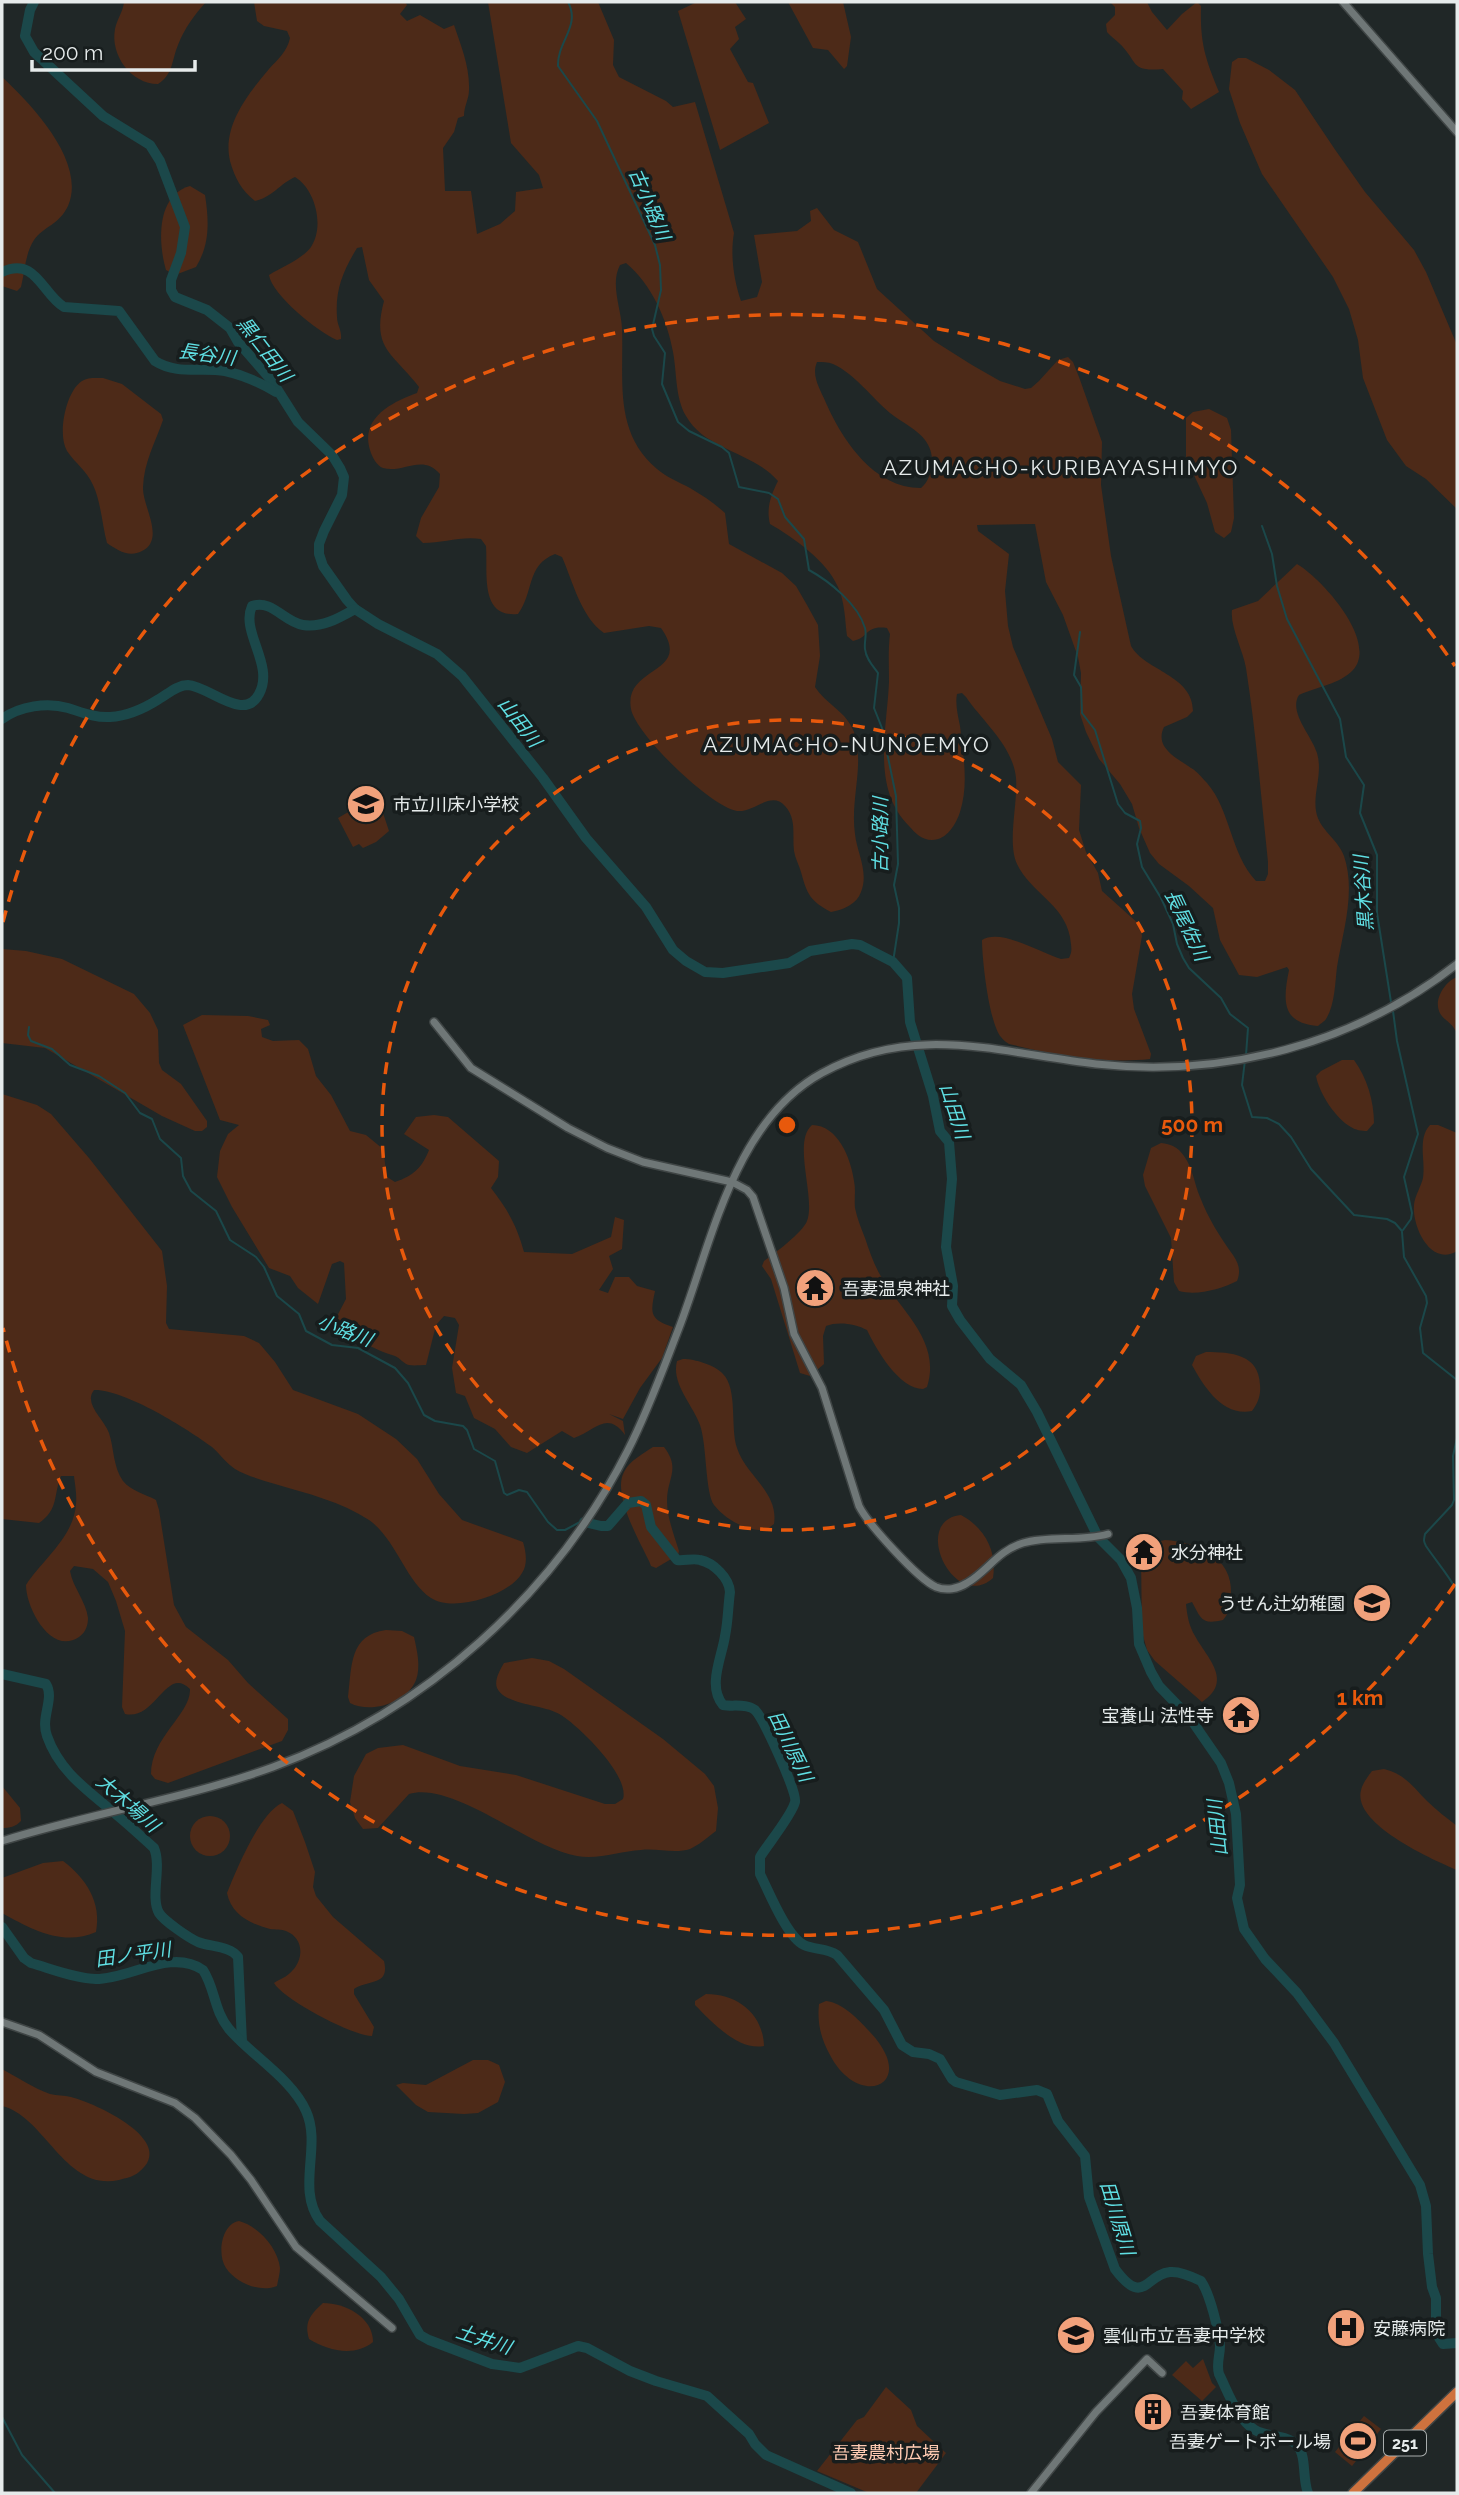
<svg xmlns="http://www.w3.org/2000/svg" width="1459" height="2495" viewBox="0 0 1459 2495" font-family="Raleway,'Noto Sans JP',sans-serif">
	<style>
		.green { fill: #4d2a18; fill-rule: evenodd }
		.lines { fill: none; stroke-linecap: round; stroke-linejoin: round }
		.stream { stroke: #1b484a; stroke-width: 2 }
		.river { stroke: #1b484a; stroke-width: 10 }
		.tertiary-casing { stroke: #3f4545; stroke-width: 10 }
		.trunk-casing { stroke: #3f4545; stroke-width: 12 }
		.tertiary { stroke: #6f7777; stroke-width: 7 }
		.trunk { stroke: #ce723e; stroke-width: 9 }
		.ring { fill: none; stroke: #e8590c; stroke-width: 3.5; stroke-dasharray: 12 9 }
		.labels { text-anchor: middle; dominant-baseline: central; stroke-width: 7; stroke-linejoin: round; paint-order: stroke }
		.shield { fill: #171d1d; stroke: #a8adad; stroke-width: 2 }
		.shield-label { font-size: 16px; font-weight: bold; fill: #e6ebeb }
		.poi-label { font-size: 18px; fill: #e6ebeb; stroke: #171d1d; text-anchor: start }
		.park-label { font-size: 18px; fill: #ffcbb3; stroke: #171d1d }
		.water-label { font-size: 19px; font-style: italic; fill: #5fdfe3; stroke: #171d1d }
		.quarter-label { font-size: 21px; letter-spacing: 2px; fill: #e6ebeb; stroke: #171d1d }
		.centre { fill: #e8590c; stroke: #171d1d; stroke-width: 3.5 }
		.ring-label { font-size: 21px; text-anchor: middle; font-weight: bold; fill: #e8590c; stroke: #171d1d; stroke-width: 7; stroke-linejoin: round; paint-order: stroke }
	</style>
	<rect width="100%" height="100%" fill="#202727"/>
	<g class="green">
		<path d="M124 2H206C195 14 184 29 178 45 172 59 173 75 158 84 131 84 110 55 115 29 117 19 123 12 124 2Z"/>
		<path d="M254 2H405L407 5 400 14 407 21 420 15 444 29 454 25C461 46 470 67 469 90 469 99 464 106 464 116L458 118 454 132 443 148 445 191H471L477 234 500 224 515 211 516 192 543 188 539 175 511 143 488 2H598L614 40 613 65 619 77 666 101 673 107 695 102 734 233C730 255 734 281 741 301L757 297 762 282 754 235 797 231 811 221 810 211 817 208 834 230 858 242 877 289 934 341 972 365 1000 381 1025 389 1031 388 1039 381 1058 360 1068 357 1073 362 1079 377 1102 442 1101 485 1111 556 1131 646C1145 671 1193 675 1193 711L1187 717 1164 727C1154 748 1177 758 1191 768 1197 771 1202 778 1207 783 1231 811 1230 853 1256 881H1265L1268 874V862C1261 797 1256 732 1246 668 1243 650 1230 627 1232 610L1258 601 1297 564C1321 578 1379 641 1353 670 1340 684 1316 687 1299 695 1288 712 1312 736 1317 753 1323 773 1313 792 1316 811 1319 830 1338 839 1344 856 1356 892 1343 931 1337 967 1335 983 1335 1005 1326 1019 1325 1021 1320 1024 1318 1026 1281 1023 1283 1000 1289 970L1287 967 1257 977 1239 975 1220 940 1213 908 1189 886 1159 864 1150 853 1139 828 1132 804 1120 784 1099 759 1086 732 1080 714 1081 673 1078 657 1063 615 1046 582 1035 524 977 525 978 531 1009 554 1005 591 1008 626 1013 647 1052 739 1058 762 1081 785 1079 830 1086 852 1098 873 1102 891 1140 925 1142 936 1132 994 1134 1009 1151 1054 1150 1059C1104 1064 1055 1055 1009 1044 1006 1042 1003 1040 1001 1037 989 1023 982 959 982 940 1001 928 1041 953 1061 959L1069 958C1073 951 1071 945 1070 937 1064 904 1030 892 1017 864 1007 842 1018 804 1016 778 1013 746 983 722 966 697L962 693 957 694C955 704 958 716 960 726 963 754 969 784 960 812 956 824 947 840 932 840 922 840 915 833 909 826 871 788 887 730 889 682 889 666 888 650 890 634L887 628C865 625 869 638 853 641L847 636C845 621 845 602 838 587 826 560 794 538 770 524 766 508 771 495 778 481 753 452 705 450 686 416 675 397 677 373 673 352 667 319 652 285 626 263L620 265C610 284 621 308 622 328 624 379 613 432 657 469 666 477 679 482 690 488 702 495 714 503 725 513L729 544 782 573 796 586 807 605 818 625 820 656 815 687C826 704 847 712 854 732 865 765 850 799 855 834 857 853 869 872 861 892 857 904 843 910 831 912 810 901 807 894 801 872 799 865 795 858 794 851 792 835 797 819 785 806 771 790 754 813 737 811 711 807 636 735 631 709 623 665 694 675 661 628L649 626 604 633C581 617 573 582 562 557L555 554C526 565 534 593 518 614 479 618 488 572 486 546L481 539C461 536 443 543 423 543L416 536 421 518 439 487 440 474C422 453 403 474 383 468 377 466 372 457 370 450 360 418 392 402 417 393L419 387C393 353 371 349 384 301L369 280 362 247 357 248C343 271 335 290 337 317 337 325 342 330 341 339L337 340C318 332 272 295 269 275 282 267 302 259 311 247 325 226 315 189 295 177 281 183 271 198 255 201 241 190 235 178 230 161 222 126 248 94 269 69 278 59 287 52 290 38L287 31 264 26 257 21ZM817 362C822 362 828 362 833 364 855 374 872 398 890 413 901 422 917 429 925 440 936 454 934 477 921 488 874 488 843 441 826 403 820 389 811 376 817 362Z"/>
		<path d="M697 2H735L746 19 735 27 739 39 730 49 748 82 753 83 769 123 720 150 678 11Z"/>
		<path d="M788 2H843L851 37 847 66 844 69 828 50 813 48Z"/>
		<path d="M1110 2H1147L1152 12 1167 30 1182 14 1197 2 1201 6C1200 43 1205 58 1219 92L1191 109 1182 99 1183 91 1163 69C1129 72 1139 62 1119 43 1115 39 1110 36 1107 32L1106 24 1115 15V7Z"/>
		<path d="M1238 58H1246L1269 70 1295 90 1336 151 1365 192 1414 250 1426 272 1457 345V509L1426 479 1406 466 1387 440 1363 378 1358 340 1349 309 1333 277 1262 174 1240 123 1229 89 1232 62Z"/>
		<path d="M2 77C31 104 87 162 68 206 59 225 44 226 34 240 25 254 25 271 21 287L17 291 2 286Z"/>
		<path d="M190 186 205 195C209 221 210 244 196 267L175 275 166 270C158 243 156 195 190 186Z"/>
		<path d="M103 378 122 384 161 414 163 420C155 443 144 462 143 487 142 506 166 539 142 551 129 558 117 550 107 543 102 524 101 502 93 485 87 471 75 463 67 451 57 434 66 391 82 381 88 377 96 378 103 378Z"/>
		<path d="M1209 409 1227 418 1231 430 1234 518 1231 532 1224 538 1215 532 1207 503 1186 458V418L1193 412Z"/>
		<path d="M374 797 378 807H381L389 831 376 842 363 848 359 844 353 847 338 818Z"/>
		<path d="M2 949 26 951 62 959 134 994 150 1013 158 1030 159 1063 162 1070 181 1084 207 1121V1127L202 1131H195L162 1116 45 1048 2 1043Z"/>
		<path d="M1457 977V1034C1453 1022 1442 1020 1439 1011 1434 998 1446 981 1457 977Z"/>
		<path d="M202 1015 248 1016 268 1020 270 1025 261 1029 262 1037 273 1041 299 1040 308 1049 316 1076 331 1095 350 1131 366 1135 383 1149 387 1177 395 1182C413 1176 422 1168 429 1150L404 1134 416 1117 434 1115 448 1117 499 1161 498 1177 491 1188C508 1210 517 1226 524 1252L572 1254 611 1237 615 1217 624 1220 622 1249 609 1256 613 1269 599 1290 608 1293 615 1277H629L637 1286 655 1291C650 1314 650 1319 673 1327L662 1358 640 1388 623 1419 609 1414 623 1421 625 1435C607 1410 595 1431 574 1438L562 1431 527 1453 511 1447 495 1429 474 1418 465 1396 456 1393 452 1368 459 1325 455 1318 444 1316 436 1325 426 1365C421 1365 414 1366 409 1365 404 1364 400 1358 395 1356 376 1350 346 1337 336 1318L346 1299 344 1263 340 1261 332 1264 318 1304 298 1288 290 1276 269 1268 232 1207 217 1177 220 1151 228 1134 239 1125 220 1120 183 1025Z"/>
		<path d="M1342 1060H1354C1367 1078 1374 1101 1374 1123L1367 1131C1362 1131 1355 1130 1351 1127 1336 1119 1319 1093 1316 1076L1321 1071Z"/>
		<path d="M2 1094 37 1105 51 1114 89 1158 162 1251 167 1286 166 1323 169 1329 244 1336 259 1343 275 1362 293 1390 358 1414 396 1439 417 1459 439 1494 462 1520 523 1542C526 1552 528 1564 522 1573 510 1595 454 1613 431 1598 406 1582 396 1539 369 1520 342 1502 306 1493 275 1484 262 1480 247 1476 235 1469 226 1463 220 1454 212 1447 188 1429 124 1389 94 1390 83 1404 104 1419 109 1433 114 1448 113 1467 123 1481 131 1491 145 1494 156 1500L159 1510 174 1605 186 1627 228 1660 248 1683 288 1719V1730L282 1741 168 1783 155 1779 151 1774C151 1737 191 1714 190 1689 166 1665 156 1721 125 1714L122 1707 125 1631 116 1601 108 1582 93 1569 74 1566 70 1571C73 1588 86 1601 88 1618 88 1625 86 1632 79 1637 51 1656 26 1608 26 1585 42 1560 74 1537 76 1504 77 1495 75 1485 74 1476H61C53 1496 59 1509 39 1523L2 1519Z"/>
		<path d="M812 1125C838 1125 851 1159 854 1181 856 1190 854 1199 855 1208 857 1218 861 1228 865 1238 869 1250 873 1262 879 1273 899 1310 942 1340 927 1387L923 1389C899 1389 876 1349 867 1330 856 1324 838 1321 826 1326L823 1336 824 1364 810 1376 800 1373 771 1279 762 1266 764 1261C774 1254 803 1232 807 1221 816 1198 792 1142 812 1125Z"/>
		<path d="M1430 1125H1438L1457 1133V1251C1431 1267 1412 1227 1414 1205 1415 1195 1421 1187 1423 1178 1426 1161 1417 1139 1430 1125Z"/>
		<path d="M1161 1143C1171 1144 1178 1147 1184 1156 1193 1168 1194 1183 1200 1197 1208 1218 1220 1237 1233 1255 1239 1264 1241 1271 1237 1281 1221 1289 1197 1296 1179 1291L1174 1282 1171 1238 1145 1186 1143 1175 1151 1148Z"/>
		<path d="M1206 1352C1231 1352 1259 1354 1260 1385 1261 1395 1258 1403 1252 1411 1223 1417 1204 1387 1192 1365L1196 1356Z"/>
		<path d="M683 1359C695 1359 715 1365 723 1374 738 1389 730 1428 737 1448 746 1476 779 1492 774 1524L766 1530C747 1532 725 1519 714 1505 705 1492 707 1445 700 1425 693 1405 671 1384 677 1361Z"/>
		<path d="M653 1447H664C681 1469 667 1478 667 1501 667 1517 674 1535 679 1551L678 1555 656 1568 651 1566 649 1561C639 1540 612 1494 624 1472 629 1461 644 1453 653 1447Z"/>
		<path d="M961 1515C985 1528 997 1551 993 1578 954 1613 910 1520 961 1515Z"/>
		<path d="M1165 1540C1197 1542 1233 1557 1231 1594 1231 1605 1230 1612 1223 1620 1202 1625 1201 1619 1192 1602L1186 1604C1187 1615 1189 1626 1195 1636 1207 1658 1234 1681 1202 1702L1155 1661 1147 1650 1142 1632 1141 1558 1156 1542Z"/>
		<path d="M386 1630 402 1631 414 1637C417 1650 421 1667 416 1680 407 1703 371 1714 350 1703L348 1697C352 1666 349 1635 386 1630Z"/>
		<path d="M532 1658 549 1661 564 1669 663 1739 705 1774 714 1786 718 1808 716 1831C708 1837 699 1845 690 1849 675 1854 657 1848 641 1850 621 1851 598 1860 577 1856 529 1848 454 1781 409 1794L378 1828 363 1829 355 1818 350 1802 354 1776 366 1754 378 1748 403 1745 460 1766 516 1775 605 1804H615L623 1799C630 1776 580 1727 561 1715 544 1704 506 1706 497 1688 494 1680 500 1670 504 1663Z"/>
		<path d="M1384 1769C1405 1774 1413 1787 1427 1801 1436 1810 1447 1818 1457 1826V1870C1431 1859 1368 1830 1361 1801 1358 1789 1366 1779 1372 1771Z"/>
		<path d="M2 1786 20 1808 21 1821C15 1827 10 1828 2 1828Z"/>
		<path d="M282 1803 293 1811 305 1842 315 1872 313 1887 316 1896 333 1917 384 1961C390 1986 369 1979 354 1989V1994L374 2027 372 2036C353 2036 284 2000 274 1983 280 1979 287 1977 292 1971 304 1959 304 1938 286 1931 282 1929 275 1930 270 1929 250 1924 231 1914 227 1893 237 1869 259 1814 282 1803Z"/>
		<circle cx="210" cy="1836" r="20"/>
		<path d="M63 1861C86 1878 102 1903 96 1932 63 1947 31 1929 2 1913V1878L43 1863Z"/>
		<path d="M706 1994C738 1994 763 2014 764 2046 738 2051 712 2022 695 2005V2001Z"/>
		<path d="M826 2001C843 2003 858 2019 869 2031 921 2085 859 2111 830 2055 821 2039 817 2023 819 2004Z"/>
		<path d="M473 2060H488L499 2065 505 2082 498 2102 478 2113 464 2114 428 2112 416 2105 396 2085 403 2083 426 2085Z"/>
		<path d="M2 2069C17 2077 33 2088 50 2094 57 2096 64 2095 71 2097 95 2103 179 2141 139 2172 133 2177 126 2178 119 2180 65 2192 45 2116 2 2106Z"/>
		<path d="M239 2221C258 2226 278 2248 280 2268 280 2273 278 2280 277 2286 260 2293 236 2283 226 2268 217 2255 221 2224 239 2221Z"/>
		<path d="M323 2303C345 2303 373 2317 373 2342 355 2357 328 2351 309 2339 304 2322 310 2315 323 2303Z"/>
		<path d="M1203 2359 1212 2383 1216 2387 1202 2401 1172 2375 1186 2361 1193 2368Z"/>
		<path d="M886 2387 911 2410 917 2426 946 2453 916 2493H869L817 2471 857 2420 864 2417Z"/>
		<path d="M1364 2416 1381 2429 1352 2466 1335 2452Z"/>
	</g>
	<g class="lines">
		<g class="stream">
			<path d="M568 2C581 26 557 42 558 66L597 121 655 245 660 265 661 290 652 329 654 336 665 353 662 384 678 422 689 431 722 447 729 453 739 487 769 493 778 499 785 517 804 539 809 570C829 581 858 604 865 628 867 635 864 642 865 649 866 659 873 666 878 673L874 708 882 728 896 796 898 864 894 885 899 908V923L893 962"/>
			<path d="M1262 526 1272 554 1277 586 1287 619 1340 719 1346 757 1364 785 1360 813 1377 855V913L1391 1002"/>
			<path d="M1080 632 1074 675 1081 687 1082 713 1095 730 1118 804 1125 813 1140 821 1141 828 1137 844 1142 867 1161 898 1173 924 1177 944 1183 958 1189 968 1221 998 1230 1014 1248 1028 1246 1055"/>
			<path d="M1393 1011 1397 1041 1418 1134 1404 1177 1412 1213 1411 1219 1403 1230"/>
			<path d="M29 1027 28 1035 31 1041 52 1049 70 1065 99 1076 125 1093 140 1113 152 1119 160 1139 181 1158 183 1176 191 1191 216 1211 230 1240 256 1257 264 1267 277 1296 299 1314 306 1331 332 1345 358 1348 395 1368 408 1383 424 1415 435 1421 463 1426 467 1430 474 1449 495 1461 504 1493 507 1495 519 1490 527 1492 548 1522 557 1530H565L580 1522"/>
			<path d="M1245 1060 1242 1085 1252 1117 1267 1118 1279 1124 1291 1137 1311 1169 1354 1215 1387 1219 1395 1223 1402 1231"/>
			<path d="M1402 1232 1404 1257 1426 1296 1427 1303 1420 1328 1423 1353 1457 1380"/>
			<path d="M1457 1438 1453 1456 1454 1500 1452 1505 1425 1534C1424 1540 1423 1540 1426 1546 1436 1561 1448 1574 1457 1591"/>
			<path d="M2 2417 22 2455 55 2493"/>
		</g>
		<g class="river">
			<path d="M34 2 30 10 25 36 34 52 103 116 150 145 160 161 185 227 181 253 171 280V290L175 297 207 310 230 328 238 342 272 381 298 422 332 455 340 468 344 477 342 495 324 531 319 544V554L323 566 347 600 355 609 378 624 437 654 462 676 543 778 586 838 646 907 673 950 686 961 705 972 723 973 789 963 810 951 852 944 860 945 893 962 907 978 910 1022 933 1096 940 1131 949 1142 952 1179 946 1247 953 1286 952 1306 960 1320 990 1359 1021 1385 1037 1412 1098 1537 1121 1560 1131 1578 1137 1608 1139 1644 1151 1672 1159 1686 1190 1718 1221 1763 1229 1783 1236 1814 1240 1885 1237 1898 1244 1929 1265 1959 1297 1993 1334 2043 1420 2185 1426 2206 1428 2254 1432 2287 1436 2298V2333L1443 2344 1457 2343"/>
			<path d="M2 272C36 256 42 294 64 307L119 311 155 361C177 375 201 367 225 371 243 375 261 383 276 392"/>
			<path d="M2 719C20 706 47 702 68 708 81 712 95 718 110 717 127 716 145 708 159 699 168 694 177 685 188 685 209 686 244 723 259 694 275 665 240 632 252 606 272 599 284 622 303 625 322 628 339 618 355 609"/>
			<path d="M584 1522 601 1526H608L628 1503 641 1501 646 1505 651 1527 677 1560C684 1561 693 1558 700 1560 714 1563 729 1578 730 1592 728 1607 728 1622 725 1636 722 1657 707 1686 723 1705 733 1707 746 1703 755 1710 763 1718 798 1793 795 1802 792 1815 768 1844 760 1857V1874C769 1892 787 1937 804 1945 815 1950 827 1948 837 1955L884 2010 902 2045 913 2052 929 2054 940 2059 952 2079 956 2082 1000 2095 1037 2090 1047 2094 1058 2121 1085 2156 1089 2197 1115 2269C1144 2308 1146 2274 1170 2272 1180 2271 1193 2277 1201 2281 1210 2294 1219 2331 1220 2346 1220 2356 1216 2364 1219 2374 1228 2392 1237 2419 1255 2430 1267 2437 1288 2435 1297 2445 1307 2456 1302 2479 1308 2493"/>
			<path d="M2 1674 46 1684C55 1699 40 1717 47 1736 60 1773 89 1791 118 1816 130 1826 142 1837 154 1848 162 1867 150 1897 159 1913 164 1921 189 1938 198 1942 211 1947 230 1946 238 1957L242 2042"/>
			<path d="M2 1927 24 1958 31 1963C52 1969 74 1978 96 1979 130 1979 171 1948 203 1970 215 1988 214 2011 229 2029 251 2055 292 2079 306 2111 322 2146 296 2188 320 2221L381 2277 399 2299 420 2335 429 2340 492 2364 520 2368 578 2346 587 2348 630 2371 656 2381 707 2396 749 2434 755 2444 766 2455 851 2493"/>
		</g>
		<g class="tertiary-casing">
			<g id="tertiary">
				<path d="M1343 2 1457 132"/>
				<path d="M434 1022 471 1068 568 1128 607 1148 643 1162 732 1182 747 1190 753 1197 784 1288 794 1334 822 1388 859 1506C868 1524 918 1579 936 1587 946 1591 958 1589 967 1583 988 1571 997 1551 1023 1543 1050 1535 1080 1542 1108 1534"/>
				<path d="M2 1841C91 1813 185 1799 273 1767 425 1711 555 1594 628 1450 648 1411 663 1369 679 1328 712 1242 734 1121 822 1073 914 1022 1000 1053 1096 1064 1225 1078 1355 1044 1457 964"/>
				<path d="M2 2022 39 2035 96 2072 175 2103 195 2118 231 2155 251 2180 296 2247 392 2328"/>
				<path d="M1031 2493 1096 2412 1147 2359 1162 2373"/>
			</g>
		</g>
		<g class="trunk-casing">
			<path id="trunk" d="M1353 2493 1457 2392"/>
		</g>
		<use href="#tertiary" class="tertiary"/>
		<use href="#trunk" class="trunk"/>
	</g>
	<g class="ring">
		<circle cx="787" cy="1125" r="405"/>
		<path d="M1455 1584A810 810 0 0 1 3 1328M3 922A810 810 0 0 1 1455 666"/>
	</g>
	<defs>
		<g id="school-disc" transform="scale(2.0125)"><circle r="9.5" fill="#f1a17b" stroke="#171d1d"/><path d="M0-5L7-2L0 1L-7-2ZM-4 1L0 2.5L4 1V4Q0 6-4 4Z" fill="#111"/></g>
		<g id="temple-disc" transform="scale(2.0125)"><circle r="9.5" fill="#f1a17b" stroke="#171d1d"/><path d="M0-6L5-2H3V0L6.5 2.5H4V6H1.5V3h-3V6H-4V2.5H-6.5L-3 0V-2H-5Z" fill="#111"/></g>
		<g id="hospital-disc" transform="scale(2.0125)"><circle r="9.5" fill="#f1a17b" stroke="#171d1d"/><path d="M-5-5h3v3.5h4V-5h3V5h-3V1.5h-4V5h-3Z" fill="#111"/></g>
		<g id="building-disc" transform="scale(2.0125)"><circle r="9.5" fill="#f1a17b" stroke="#171d1d"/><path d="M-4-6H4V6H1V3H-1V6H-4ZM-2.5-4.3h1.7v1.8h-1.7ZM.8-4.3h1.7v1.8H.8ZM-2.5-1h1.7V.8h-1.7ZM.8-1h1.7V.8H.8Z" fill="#111"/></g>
		<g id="stadium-disc" transform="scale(2.0125)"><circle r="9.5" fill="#f1a17b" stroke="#171d1d"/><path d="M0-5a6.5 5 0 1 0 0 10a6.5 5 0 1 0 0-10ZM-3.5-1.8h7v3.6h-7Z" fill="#111"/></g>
	</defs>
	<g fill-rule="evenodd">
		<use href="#school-disc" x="366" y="804"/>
		<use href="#temple-disc" x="815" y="1288"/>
		<use href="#temple-disc" x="1144" y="1552"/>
		<use href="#school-disc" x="1372" y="1603"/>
		<use href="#temple-disc" x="1241" y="1715"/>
		<use href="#hospital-disc" x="1346" y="2328"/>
		<use href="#school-disc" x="1076" y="2335"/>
		<use href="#building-disc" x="1153" y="2412"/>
		<use href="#stadium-disc" x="1358" y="2441"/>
	</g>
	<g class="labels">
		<rect class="shield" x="1384" y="2430.5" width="42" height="25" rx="5"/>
		<g class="shield-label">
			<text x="1405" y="2443">251</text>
		</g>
		<g class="poi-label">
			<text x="393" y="804">市立川床小学校</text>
			<text x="842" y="1288">吾妻温泉神社</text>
			<text x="1171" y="1552">水分神社</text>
			<text x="1345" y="1603" text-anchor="end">うせん辻幼稚園</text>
			<text x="1214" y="1715" text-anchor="end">宝養山 法性寺</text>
			<text x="1373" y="2328">安藤病院</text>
			<text x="1103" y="2335">雲仙市立吾妻中学校</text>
			<text x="1180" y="2412">吾妻体育館</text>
			<text x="1331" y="2441" text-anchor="end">吾妻ゲートボール場</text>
		</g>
		<g class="park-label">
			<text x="886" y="2452">吾妻農村広場</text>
		</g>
		<g class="water-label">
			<text transform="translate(650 204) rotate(67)">古小路川</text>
			<text transform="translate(265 349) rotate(52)">黒仁田川</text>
			<text transform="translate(207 354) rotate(8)">長谷川</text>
			<text transform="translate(520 722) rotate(52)">山田川</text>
			<text transform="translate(880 835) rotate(-90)">古小路川</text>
			<text transform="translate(1363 893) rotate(-94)">黒木谷川</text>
			<text transform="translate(1187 925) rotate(65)">長尾佐川</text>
			<text transform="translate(955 1111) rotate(72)">山田川</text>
			<text transform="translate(345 1330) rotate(21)">小路川</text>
			<text transform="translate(791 1746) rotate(64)">田川原川</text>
			<text transform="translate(128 1803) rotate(41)">大木場川</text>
			<text transform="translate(1217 1828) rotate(-96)">山田川</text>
			<text transform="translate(133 1954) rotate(-8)">田ノ平川</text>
			<text transform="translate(1118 2218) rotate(73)">田川原川</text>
			<text transform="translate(484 2339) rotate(18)">土井川</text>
		</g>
		<g class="quarter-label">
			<text x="1061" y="467">AZUMACHO-KURIBAYASHIMYO</text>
			<text x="847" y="744">AZUMACHO-NUNOEMYO</text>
		</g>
	</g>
	<circle cx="787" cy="1125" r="10" class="centre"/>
	<g class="ring-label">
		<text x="1192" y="1132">500 m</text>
		<text x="1360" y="1705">1 km</text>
	</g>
	<rect width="1459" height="2495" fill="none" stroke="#e6ebeb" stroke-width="7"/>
	<path d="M32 60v10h163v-10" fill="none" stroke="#e6ebeb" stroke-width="3.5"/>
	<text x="42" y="60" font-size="21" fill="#e6ebeb" stroke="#171d1d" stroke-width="5" paint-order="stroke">200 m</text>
</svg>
